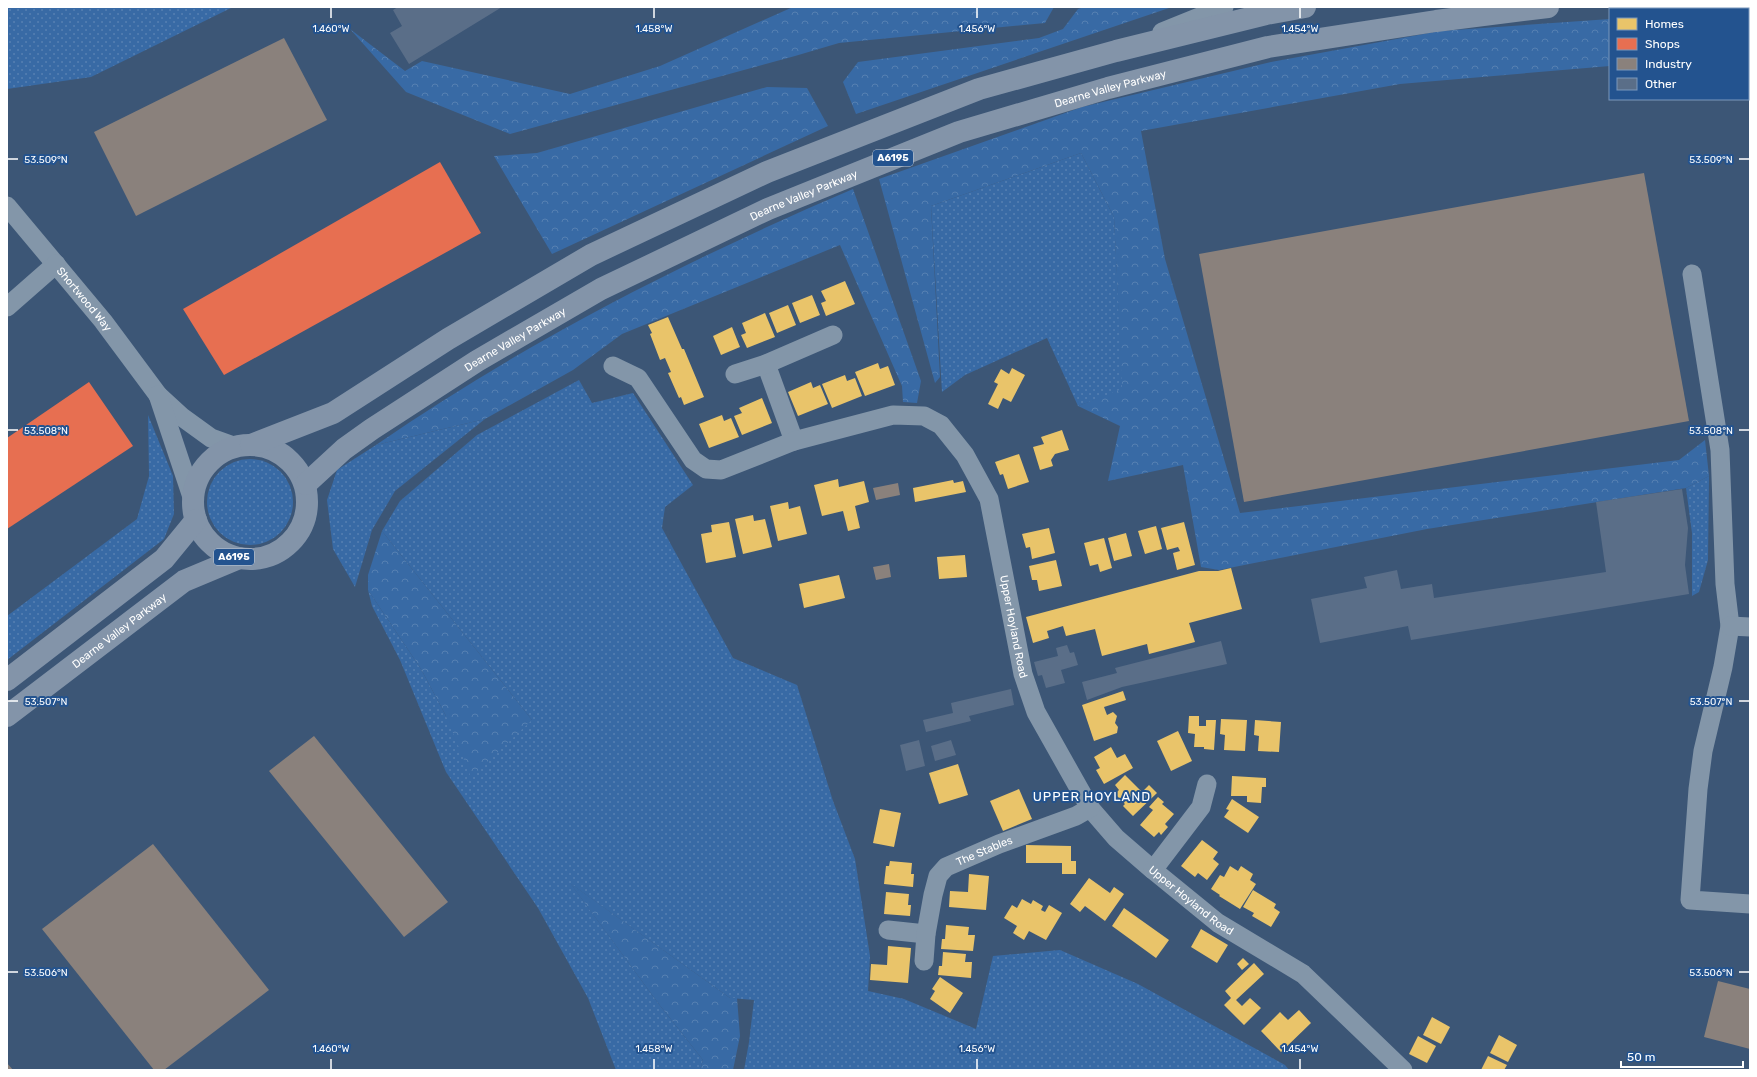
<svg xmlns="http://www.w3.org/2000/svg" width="1757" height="1077" viewBox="0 0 1757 1077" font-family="Rubik,sans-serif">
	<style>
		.green { fill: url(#green-dots) }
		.forest { fill: url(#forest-crowns) }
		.homes { fill: #e9c46a }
		.shops { fill: #e76f51 }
		.industry { fill: #8a817c }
		.building { fill: #5a6e88 }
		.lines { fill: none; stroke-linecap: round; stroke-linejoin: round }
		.street { stroke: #8396a9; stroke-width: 19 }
		.highway { stroke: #8394a9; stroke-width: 22 }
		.ticks { fill: none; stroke: #fff; stroke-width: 1.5 }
		.labels { text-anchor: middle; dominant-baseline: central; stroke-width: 4; stroke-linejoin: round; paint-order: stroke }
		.shield { fill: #23538f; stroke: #bdcbdd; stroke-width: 1 }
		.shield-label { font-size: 10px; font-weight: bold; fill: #fff }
		.street-label { font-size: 11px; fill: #fff; stroke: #23538f }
		.quarter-label { font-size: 13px; letter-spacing: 1px; fill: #fff; stroke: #23538f }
		.ticks-label { font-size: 10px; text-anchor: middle; fill: #fff; stroke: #23538f; stroke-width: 4; stroke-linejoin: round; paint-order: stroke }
	</style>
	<defs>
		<pattern id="green-dots" width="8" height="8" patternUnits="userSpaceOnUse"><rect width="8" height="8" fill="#386aa5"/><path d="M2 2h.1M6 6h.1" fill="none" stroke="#5680b2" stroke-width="1.8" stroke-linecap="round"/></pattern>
		<pattern id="forest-crowns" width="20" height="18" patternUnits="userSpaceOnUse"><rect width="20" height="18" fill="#386aa5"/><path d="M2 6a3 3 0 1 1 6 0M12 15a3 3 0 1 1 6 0" fill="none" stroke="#5680b2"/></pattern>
	</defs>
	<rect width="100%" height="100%" fill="#3c5676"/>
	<g class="green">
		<path d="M7 7H233L91 77 7 89Z"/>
		<path d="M1081 153 1114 217 1123 390 1078 406 1047 338 965 375 942 392 931 206Z"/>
		<path d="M579 380 592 403 633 393 693 485 665 507 662 528 733 658 797 685 833 801 855 859 870 956 868 991 904 999 976 1029 993 956 1060 950 1138 984 1285 1065 1289 1070H744L749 1042 754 1000 730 998 571 884 658 1003 703 1060 700 1070H616L588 998 538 908 446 772 400 660 372 606 368 590 421 669 446 716 532 720 382 531 400 501 477 435Z"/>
		<path d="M148 415 173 476 174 514 164 539 7 660V616L137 519 149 476Z"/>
		<path d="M485 419 395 491 372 530 355 587 333 549 327 500 337 470 376 445Z"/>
		<circle cx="250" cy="502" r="43"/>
		<path d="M1709 476 1708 560 1699 592 1692 596V533L1686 488Z"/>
	</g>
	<g class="forest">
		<path d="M793 7H1054L1045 23 839 43 795 56 510 134 406 92 350 29 405 71 422 61 570 94 660 66Z"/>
		<path d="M1084 7H1172L856 114 843 82 858 62 1039 38 1063 29 1078 9Z"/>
		<path d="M1748 14H1750V96L1748 95Z"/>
		<path d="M1610 19V66L1400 84 1141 131 1165 259 1240 513 1679 460 1705 440 1709 476 1686 488 1427 529 1219 570 1201 567 1183 465 1108 481 1120 426 1078 406 1122 389 1114 217 1081 153 931 206 940 377 935 383 879 179 1082 107 1271 62 1440 31Z"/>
		<path d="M767 87 807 88 828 126 552 254 494 156 537 153Z"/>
		<path d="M853 189 921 381 917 403 903 402 902 386 840 245 622 334 573 370 485 419 376 445C525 342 687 260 853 189Z"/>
		<path d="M382 531 532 720 471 777 446 716 421 669 368 590V575Z"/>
		<path d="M570 883 730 998H737L740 1036 733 1070H700L703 1060 658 1003Z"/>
	</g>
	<g class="homes">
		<path d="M845 281 855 304 826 316 821 303 826 301 821 291Z"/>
		<path d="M812 295 820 315 800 323 792 303Z"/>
		<path d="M788 305 796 325 777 333 769 313Z"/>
		<path d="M765 313 775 337 747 348 741 335 746 333 742 323Z"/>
		<path d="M668 317 682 349H684L704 397 684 405 681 397 679 398 668 373 671 372 665 358 660 360 650 334 652 333 648 325Z"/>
		<path d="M732 327 740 347 721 355 713 336Z"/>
		<path d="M878 363 880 369 888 366 895 385 865 396 855 372Z"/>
		<path d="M1012 368 1025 375 1011 402 1003 398 998 409 988 404 998 384 994 382 1001 369 1009 374Z"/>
		<path d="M845 375 847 381 855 378 862 396 832 408 822 384Z"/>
		<path d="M811 382 813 388 820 385 828 404 798 416 788 392Z"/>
		<path d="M762 398 772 423 742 435 734 416 742 413 739 408Z"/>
		<path d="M722 415 724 421 731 418 739 437 709 448 699 424Z"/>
		<path d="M1062 430 1069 450 1055 454 1051 460 1053 466 1040 470 1033 447 1044 444 1041 437Z"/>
		<path d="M1019 454 1029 482 1008 489 1003 474 1000 475 995 462Z"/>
		<path d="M838 479 839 487 864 481 869 502 855 506 860 528 848 531 843 511 822 516 814 485Z"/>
		<path d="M953 480 954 483 963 481 966 492 915 502 913 488Z"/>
		<path d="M788 502 789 509 800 506 807 534 778 541 770 506Z"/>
		<path d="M753 515 754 521 765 519 772 547 743 554 735 519Z"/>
		<path d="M729 522 736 557 706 563 701 534 712 532 711 525Z"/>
		<path d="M1184 522 1195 565 1177 570 1173 553 1180 551 1178 547 1167 550 1161 528Z"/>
		<path d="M1156 526 1162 549 1145 554 1138 531Z"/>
		<path d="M1049 528 1055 553 1032 559 1030 547 1026 548 1022 534Z"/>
		<path d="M1126 533 1132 556 1114 561 1108 538Z"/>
		<path d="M1104 538 1112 568 1100 572 1098 564 1090 566 1084 543Z"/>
		<path d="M965 555 967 577 939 579 937 557Z"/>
		<path d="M1056 560 1062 586 1039 591 1037 580H1032L1029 566Z"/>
		<path d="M1231 568 1242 609 1189 623 1195 642 1149 654 1147 644 1102 656 1095 629 1066 636 1063 626 1047 631 1049 638 1033 643 1026 617 1199 571H1218Z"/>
		<path d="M839 575 845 598 804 608 799 584Z"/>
		<path d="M1123 691 1126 700 1104 707 1107 715 1113 712 1117 716 1115 723 1118 727 1117 733 1094 741 1082 705Z"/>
		<path d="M1189 716H1199V726H1206V720H1216L1214 750 1204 749V747H1194L1195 734 1188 733Z"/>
		<path d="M1221 719 1247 720 1245 751 1224 750 1225 735 1220 734Z"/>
		<path d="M1255 720 1281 722 1279 752 1258 751 1259 736 1254 735Z"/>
		<path d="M1178 731 1192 761 1171 771 1157 741Z"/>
		<path d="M1111 747 1117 758 1125 754 1133 768 1104 784 1096 770 1100 768 1094 757Z"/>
		<path d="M958 764 968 795 939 804 929 773Z"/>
		<path d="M1125 775 1142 792 1149 785 1157 793 1133 816 1123 806 1125 804 1115 794 1119 790 1115 785Z"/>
		<path d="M1232 776 1266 778V787H1262L1261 803 1247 802V796H1231Z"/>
		<path d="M1019 789 1032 819 1003 831 990 801Z"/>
		<path d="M1158 797 1164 802 1162 804 1174 814 1165 824 1168 827 1161 835 1159 832 1154 837 1140 825 1153 810 1149 807Z"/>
		<path d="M1232 799 1259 817 1248 833 1224 817 1229 810 1226 809Z"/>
		<path d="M880 809 901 813 894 847 873 843Z"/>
		<path d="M1202 840 1218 852 1213 859 1219 864 1207 880 1198 873 1195 877 1181 866Z"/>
		<path d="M1026 845 1071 846V861H1076V874H1062V863H1026Z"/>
		<path d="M890 861 912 863 911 874H914L913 887 884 884 886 866H889Z"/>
		<path d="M1230 866 1238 871 1241 866 1253 874 1250 880 1256 884 1240 909 1219 896 1220 895 1211 889 1220 875 1224 877Z"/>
		<path d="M969 874 989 876 986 910 949 907 950 891 968 892Z"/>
		<path d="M1089 878 1110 893 1114 887 1124 894 1105 921 1085 906 1080 912 1070 904Z"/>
		<path d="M1253 890 1276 904 1274 908 1280 912 1271 927 1252 916 1254 913 1243 907Z"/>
		<path d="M886 892 909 894 908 905H911L910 916 884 914Z"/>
		<path d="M1022 899 1031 904 1033 900 1043 906 1041 910 1045 912 1049 905 1062 913 1046 940 1029 931 1024 940 1013 933 1017 926 1004 918 1012 905 1017 908Z"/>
		<path d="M1124 908 1169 940 1156 958 1112 926Z"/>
		<path d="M946 925 969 927 968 935H975L973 951 941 949 942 939H945Z"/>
		<path d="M1201 929 1228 945 1217 963 1191 947Z"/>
		<path d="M888 946 911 948 908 983 870 980 871 964 887 965Z"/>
		<path d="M943 952 966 954 965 962H972L971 978 938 975 939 966H942Z"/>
		<path d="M1243 958 1249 964 1242 970 1237 964Z"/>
		<path d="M1254 963 1264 974 1236 1000 1242 1006 1250 998 1261 1008 1244 1025 1224 1005 1231 998 1225 991Z"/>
		<path d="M940 977 963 993 950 1013 930 999 935 991 932 989Z"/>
		<path d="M1299 1010 1311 1023 1281 1052 1261 1031 1280 1012 1288 1020Z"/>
		<path d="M1432 1017 1450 1027 1441 1044 1423 1035Z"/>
		<path d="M1499 1035 1517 1045 1508 1062 1490 1053Z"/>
		<path d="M1418 1036 1436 1046 1427 1063 1409 1054Z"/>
		<path d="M1488 1056 1507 1065 1504 1070H1481Z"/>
	</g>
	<g class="shops">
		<path d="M440 162 481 233 224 375 183 309Z"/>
		<path d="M89 382 133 446 7 529V438Z"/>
	</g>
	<g class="industry">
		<path d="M284 38 327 120 136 216 94 132Z"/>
		<path d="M1644 173 1689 421 1244 502 1199 254Z"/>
		<path d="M898 483 900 495 876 500 873 488Z"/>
		<path d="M889 564 891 577 876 580 873 567Z"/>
		<path d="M314 736 448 902 404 937 269 771Z"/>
		<path d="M153 844 269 990 164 1070H154L42 929Z"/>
		<path d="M1718 981 1750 989V1049L1704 1037Z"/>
		<path d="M7 1063 13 1070H7Z"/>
	</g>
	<g class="building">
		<path d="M398 7H502L409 64 390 33 402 26 393 10Z"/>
		<path d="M1682 489 1688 528 1685 565 1689 594 1411 640 1408 626 1320 643 1311 599 1367 588 1364 577 1397 570 1401 589 1432 584 1434 598 1606 572 1596 502Z"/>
		<path d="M1221 641 1227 664 1122 687 1087 700 1082 682 1117 673 1115 668Z"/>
		<path d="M1067 645 1070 653 1074 652 1078 665 1061 670 1065 683 1046 688 1042 675 1038 676 1034 662 1058 656 1056 648Z"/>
		<path d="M1011 689 1014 705 969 716 971 721 926 732 923 720 953 713 951 703Z"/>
		<path d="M919 740 925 766 906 771 900 745Z"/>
		<path d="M951 740 956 755 935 761 931 746Z"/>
	</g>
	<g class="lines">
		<g class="street">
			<path d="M1162 32 1224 7"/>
			<path id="s1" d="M7 206 103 321 158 395 182 417 211 438 236 447"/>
			<path d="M1692 274 1720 450 1725 584 1730 626 1723 667 1703 751 1698 789 1690 900 1750 904"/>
			<path d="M7 307 56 264"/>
			<path d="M766 364 794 441"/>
			<path id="s2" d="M613 366 638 378 693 460 706 469 721 470 794 441 893 415 924 416 941 425 965 455 989 499 1023 674 1036 712 1090 808 1116 838 1153 870 1218 923 1303 974 1403 1070"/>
			<path d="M735 374 766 364 833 335"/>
			<path d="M158 395 193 500"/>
			<path d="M1730 626 1750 627"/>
			<path d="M1153 870 1201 807 1207 784"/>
			<path d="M888 930 926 934"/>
			<path id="s3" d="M924 961 926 934 933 895 938 876 946 867 999 844 1076 816 1090 808"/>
		</g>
		<g class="highway">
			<circle cx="250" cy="502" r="57"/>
			<path d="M251 445 333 413 448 339 591 255 767 172 979 89 1116 51 1266 14 1305 7"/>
			<path id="s4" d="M306 484 344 449 372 429 477 361 601 289 768 209 959 132 1108 88 1268 47 1436 21 1548 7"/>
			<path d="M7 680 164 559 196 520"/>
			<path id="s5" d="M7 716 184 581 239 558"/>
		</g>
	</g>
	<path class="ticks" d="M331 8V18M654 8V18M977 8V18M1300 8V18M8 159H18M1739 159H1749M8 430H18M1739 430H1749M8 701H18M1739 701H1749M8 972H18M1739 972H1749M331 1059V1069M654 1059V1069M977 1059V1069M1300 1059V1069"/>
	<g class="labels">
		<g class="shield">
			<rect x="873" y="150" width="40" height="16" rx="3"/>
			<rect x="214" y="549" width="40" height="16" rx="3"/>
		</g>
		<g class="shield-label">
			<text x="893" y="158">A6195</text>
			<text x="234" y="557">A6195</text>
		</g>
		<g class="street-label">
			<text stroke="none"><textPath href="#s4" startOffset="903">Dearne Valley Parkway</textPath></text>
			<text stroke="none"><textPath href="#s4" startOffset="578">Dearne Valley Parkway</textPath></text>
			<text stroke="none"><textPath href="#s1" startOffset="121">Shortwood Way</textPath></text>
			<text stroke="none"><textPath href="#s4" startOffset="255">Dearne Valley Parkway</textPath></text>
			<text stroke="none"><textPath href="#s2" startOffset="607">Upper Hoyland Road</textPath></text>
			<text stroke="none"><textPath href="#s5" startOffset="141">Dearne Valley Parkway</textPath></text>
			<text stroke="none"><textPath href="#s3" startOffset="140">The Stables</textPath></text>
			<text stroke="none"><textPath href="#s2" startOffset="943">Upper Hoyland Road</textPath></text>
		</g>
		<g class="quarter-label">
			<text x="1092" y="796">UPPER HOYLAND</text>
		</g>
	</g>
	<g class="ticks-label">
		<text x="331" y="32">1.460°W</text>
		<text x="654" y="32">1.458°W</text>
		<text x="977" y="32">1.456°W</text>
		<text x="1300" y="32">1.454°W</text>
		<text x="46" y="163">53.509°N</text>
		<text x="1711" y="163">53.509°N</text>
		<text x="46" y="434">53.508°N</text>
		<text x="1711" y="434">53.508°N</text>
		<text x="46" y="705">53.507°N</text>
		<text x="1711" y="705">53.507°N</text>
		<text x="46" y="976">53.506°N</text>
		<text x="1711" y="976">53.506°N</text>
		<text x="331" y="1052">1.460°W</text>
		<text x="654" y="1052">1.458°W</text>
		<text x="977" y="1052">1.456°W</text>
		<text x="1300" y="1052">1.454°W</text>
	</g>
	<rect width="1757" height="1077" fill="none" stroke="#ffffff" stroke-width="16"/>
	<rect x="1609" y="8" width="140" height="92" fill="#23538f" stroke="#7b98bc"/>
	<rect x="1617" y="18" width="20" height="12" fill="#e9c46a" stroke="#7b98bc"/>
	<text x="1645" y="28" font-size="12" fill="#ffffff">Homes</text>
	<rect x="1617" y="38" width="20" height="12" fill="#e76f51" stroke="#7b98bc"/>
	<text x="1645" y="48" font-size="12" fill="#ffffff">Shops</text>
	<rect x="1617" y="58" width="20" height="12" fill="#8a817c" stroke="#7b98bc"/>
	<text x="1645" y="68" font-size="12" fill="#ffffff">Industry</text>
	<rect x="1617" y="78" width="20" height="12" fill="#5a6e88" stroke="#7b98bc"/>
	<text x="1645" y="88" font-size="12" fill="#ffffff">Other</text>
	<path d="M1621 1061v6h122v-6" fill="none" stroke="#ffffff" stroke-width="2"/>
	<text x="1627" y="1061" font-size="12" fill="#ffffff" stroke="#23538f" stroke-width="3" paint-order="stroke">50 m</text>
</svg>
